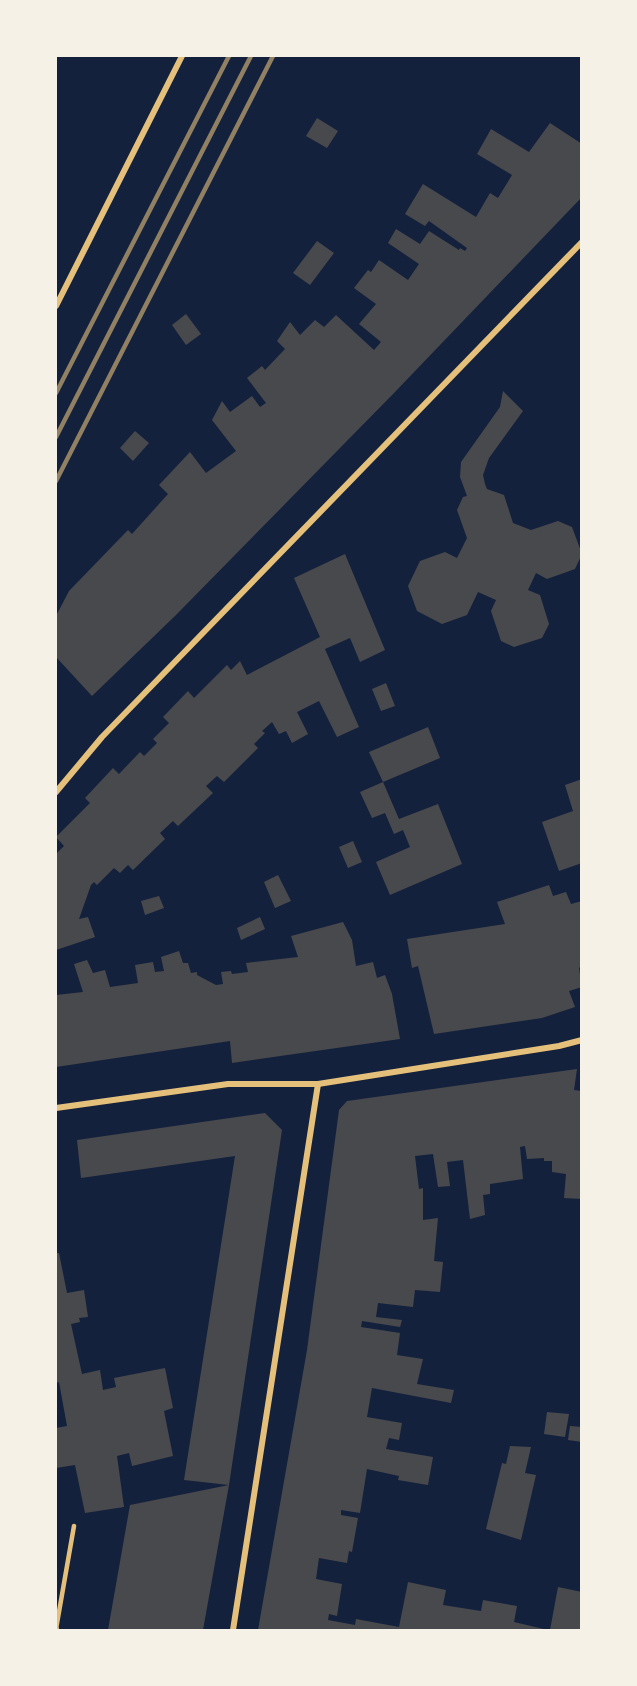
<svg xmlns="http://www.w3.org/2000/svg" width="637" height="1686" viewBox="0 0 637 1686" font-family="'PT Sans',sans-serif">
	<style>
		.building { fill: #48494c }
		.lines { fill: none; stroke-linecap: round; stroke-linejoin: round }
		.service { stroke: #e5c07b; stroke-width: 4.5 }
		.minor { stroke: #e5c07b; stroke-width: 6 }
		.rail { stroke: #918062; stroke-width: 4.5 }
	</style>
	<rect width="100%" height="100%" fill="#14213d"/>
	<g class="building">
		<path d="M317 118 338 131 327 148 306 136Z"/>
		<path d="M550 123 582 144V197L394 393 176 615 92 696 56 657V616L69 591 128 530 132 534 168 494 159 485 190 452 206 473 236 451 212 420 222 401 230 412 252 396 260 407 266 403 247 378 262 366 265 370 285 349 277 341 290 322 300 335 315 320 324 327 336 315 374 350 381 342 359 324 376 304 354 288 368 270 371 272 379 260 408 280 419 264 388 243 396 229 420 244 429 231 459 250 460 248 465 251 467 248 429 221 425 226 405 214 423 184 476 217 490 193 498 198 512 175 477 154 491 129 529 152Z"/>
		<path d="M317 241 334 253 310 285 293 273Z"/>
		<path d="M186 314 201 334 186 345 172 325Z"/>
		<path d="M503 391 523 411 489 458 483 475 485 484 487 489 504 495 513 523 531 530 558 521 572 527 582 554 575 569 547 579 536 573 528 590 540 595 549 624 542 638 514 647 501 641 491 611 496 600 478 592 467 615 442 624 417 611 408 586 420 561 445 552 457 558 467 538 457 510 463 497 467 496 460 477 461 462 500 407Z"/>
		<path d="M135 431 149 443 133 461 120 448Z"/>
		<path d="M345 554 385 650 360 662 350 638 325 649 359 727 337 737 319 701 297 712 308 734 292 743 286 731 279 734 272 722 262 731 265 733 254 744 258 748 224 782 217 776 206 786 213 793 178 826 173 821 160 833 165 839 133 870 128 865 120 873 114 868 97 885 94 882 91 885 79 919 88 917 95 937 56 950V854L64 846 56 837 90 803 85 798 113 768 119 774 140 752 144 756 157 743 153 739 169 723 163 717 188 691 194 698 227 665 231 670 240 661 247 675 320 637 294 578Z"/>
		<path d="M386 683 395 706 381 711 372 689Z"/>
		<path d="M428 727 440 758 383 782 399 819 438 804 462 864 390 895 376 862 410 847 403 830 394 834 385 813 372 818 360 792 383 782 369 752Z"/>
		<path d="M582 779V863L559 871 542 822 573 811 565 785Z"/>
		<path d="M353 841 362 862 348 868 339 847Z"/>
		<path d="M278 875 291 901 275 908 264 882Z"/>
		<path d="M549 885 553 896 566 892 571 904 582 901V966L579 968 582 987 569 991 575 1007 542 1018 434 1034 418 966 412 968 407 939 505 924 497 902Z"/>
		<path d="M159 896 164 908 145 915 141 901Z"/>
		<path d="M260 917 265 929 241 940 237 928Z"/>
		<path d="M343 922 352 940 356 966 373 962 377 978 385 975 392 994 400 1039 232 1063 230 1041 56 1067V995L83 992 74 964 87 960 93 973 105 970 110 987 138 983 135 965 153 962 155 972 164 971 161 957 179 951 183 963H188L191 973 197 972V975L216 985 223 984 221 972 231 971 232 974 248 972 246 963 298 957 291 936Z"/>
		<path d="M577 1069 574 1090 582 1091V1199L564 1198 566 1174 552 1172V1161H544V1158L527 1159 525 1146 520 1147 523 1179 490 1184V1194L483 1195 485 1215 470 1219 463 1160 447 1162 450 1186 438 1187 433 1154 415 1156 419 1189 423 1188V1220L438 1218 434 1261 443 1262 440 1292 415 1290 413 1307 378 1303 376 1317 402 1320 400 1327 362 1321 361 1327 400 1333 397 1355 423 1359 417 1384 454 1390 451 1403 372 1388 367 1417 402 1423 399 1440 389 1438 386 1449 433 1457 428 1485 398 1480 399 1476 367 1469 360 1513 341 1510V1515L358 1518 352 1552 349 1551 347 1563 319 1558 316 1579 342 1584 337 1616 329 1614 328 1620 355 1625 356 1619 399 1627 408 1582 446 1590 443 1605 481 1611 483 1600 517 1606 514 1622 548 1630H258L307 1350 339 1110 347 1101Z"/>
		<path d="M265 1113 282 1130 229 1485 184 1480 235 1156 81 1178 77 1140Z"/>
		<path d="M56 1253H59L67 1293 84 1290 88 1317 79 1318 80 1322 71 1324 82 1374 100 1370 103 1390 116 1387 114 1378 165 1368 173 1408 164 1411 173 1456 132 1466 129 1453 117 1456 124 1507 85 1513 75 1465 56 1468V1428L67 1426 59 1382 56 1383Z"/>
		<path d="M547 1412 569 1414 565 1437 544 1434Z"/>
		<path d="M570 1426 582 1427V1442L568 1440Z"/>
		<path d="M510 1446 531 1447 525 1473 536 1475 521 1540 486 1529 502 1463 506 1464Z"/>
		<path d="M229 1485 203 1630H108L130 1505Z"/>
		<path d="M558 1587 582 1592V1630H550Z"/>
	</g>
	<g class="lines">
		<path class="service" d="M56 1629 74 1526"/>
		<g class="minor">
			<path d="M56 306 182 56"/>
			<path d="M56 792 102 737 582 242"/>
			<path d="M56 1108 228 1084H318L559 1046 582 1040"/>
			<path d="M56 1629V1630"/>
			<path d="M233 1630 318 1084"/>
		</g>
		<g class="rail">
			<path d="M56 393 229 56"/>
			<path d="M56 437 251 56"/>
			<path d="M56 481 273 56"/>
		</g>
	</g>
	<rect width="637" height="1686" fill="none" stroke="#f6f1e7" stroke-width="114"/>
</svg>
